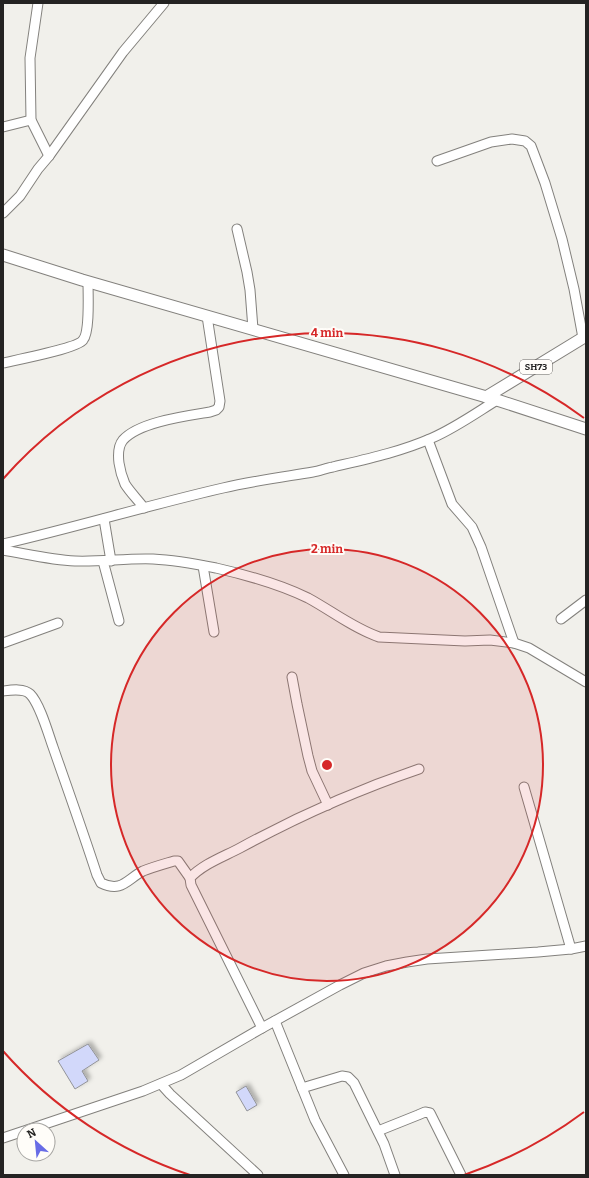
<svg xmlns="http://www.w3.org/2000/svg" width="589" height="1178" viewBox="0 0 589 1178" font-family="Bitter,serif">
	<style>
		.building { fill: #d2d8fa; stroke: #929397; filter: url(#shadow) }
		.lines { fill: none; stroke-linecap: round; stroke-linejoin: round }
		.minor-casing { stroke: #83817d; stroke-width: 11 }
		.major-casing { stroke: #83817d; stroke-width: 13 }
		.minor { stroke: #fff; stroke-width: 9 }
		.major { stroke: #fff; stroke-width: 11 }
		.ring { fill: none; stroke: #d62828; stroke-width: 2 }
		.labels { text-anchor: middle; dominant-baseline: central; stroke-width: 4; stroke-linejoin: round; paint-order: stroke }
		.shield { fill: #fffdf9; stroke: #666462; stroke-width: 1 }
		.shield-label { font-size: 9px; font-weight: bold; fill: #242322 }
		.centre { fill: #d62828; stroke: #fffdf9; stroke-width: 2 }
		.ring-label { font-size: 12px; text-anchor: middle; font-weight: bold; fill: #d62828; stroke: #fffdf9; stroke-width: 4; stroke-linejoin: round; paint-order: stroke }
	</style>
	<defs>
		<filter id="shadow"><feDropShadow dx="3" dy="-3" stdDeviation="2" flood-color="#0004"/></filter>
	</defs>
	<rect width="100%" height="100%" fill="#f1f0eb"/>
	<g class="building">
		<path d="M88 1044 99 1060 82 1071 88 1081 75 1089 58 1061Z"/>
		<path d="M246 1086 257 1105 247 1111 236 1092Z"/>
	</g>
	<g class="lines">
		<g class="minor-casing">
			<g id="minor">
				<path d="M38 3 30 58 31 120 49 156"/>
				<path d="M3 127 31 120"/>
				<path d="M437 161 491 142 512 139 525 141 531 146 545 183 562 239 574 289 583 338"/>
				<path d="M3 213 20 196 38 169 49 156 123 52 164 3"/>
				<path d="M237 229 247 272 250 290 253 329"/>
				<path d="M3 363C16 360 78 348 83 340 90 332 88 294 88 282"/>
				<path d="M428 440 452 504 472 527 481 547 514 643"/>
				<path d="M144 508C138 500 130 492 125 484 122 477 120 470 119 463 118 455 118 446 123 440 139 422 186 416 210 412L216 410 219 407 220 401 207 316"/>
				<path d="M104 519 111 561"/>
				<path d="M3 544C77 527 149 505 223 488 253 481 283 477 313 472 320 471 326 468 333 467 367 459 400 452 432 438 455 428 476 413 497 400"/>
				<path d="M3 550C27 554 51 560 75 561 101 562 127 558 153 559 174 560 196 564 216 568 247 575 279 584 308 598 332 611 353 628 379 637L465 641 490 640 514 643 529 648 586 682"/>
				<path d="M103 561 119 621"/>
				<path d="M203 566 214 632"/>
				<path d="M561 619 586 600"/>
				<path d="M3 643 58 623"/>
				<path d="M292 677 297 704 308 756 312 771 328 805"/>
				<path d="M3 691C11 690 24 688 30 694 40 704 48 733 53 747 68 790 83 832 97 875L101 883C122 893 127 879 143 871 153 867 164 864 174 861H178L190 878"/>
				<path d="M524 787 571 949"/>
				<path d="M275 1021 315 1120 344 1175"/>
				<path d="M262 1028 191 885 190 878C203 864 223 857 240 848 297 817 357 790 419 769"/>
				<path d="M161 1084 170 1094 258 1175"/>
				<path d="M302 1088 342 1076 348 1077 354 1083 384 1144 395 1175"/>
				<path d="M27 1130 143 1091 181 1075 262 1028 340 985 364 973 386 966 407 962 427 959 538 952 571 949 586 946"/>
				<path d="M378 1131 418 1115 425 1112 430 1113 461 1175"/>
				<path d="M3 1138 24 1131"/>
			</g>
		</g>
		<g class="major-casing">
			<g id="major">
				<path d="M3 255 82 280 497 400 586 429"/>
				<path d="M486 397 586 336"/>
			</g>
		</g>
		<use href="#minor" class="minor"/>
		<use href="#major" class="major"/>
	</g>
	<circle cx="327" cy="765" r="216" fill="#d62828" fill-opacity=".12"/>
	<g class="ring">
		<circle cx="327" cy="765" r="216"/>
		<path d="M584 1112A432 432 0 0 1 464 1175M190 1175A432 432 0 0 1 3 1051M3 479A432 432 0 0 1 584 418"/>
	</g>
	<g class="labels">
		<rect class="shield" x="520" y="360" width="32" height="14" rx="3"/>
		<g class="shield-label">
			<text x="536" y="367">SH73</text>
		</g>
	</g>
	<circle cx="327" cy="765" r="6" class="centre"/>
	<g class="ring-label">
		<text x="327" y="337">4 min</text>
		<text x="327" y="553">2 min</text>
	</g>
	<rect width="589" height="1178" fill="none" stroke="#242322" stroke-width="8"/>
	<g transform="translate(36 1142) rotate(333)"><circle r="19" fill="#fffdf9" stroke="#a7a6a3"/>
	<path d="M0-3L7 15L0 10L-7 15Z" fill="#686ce6"/>
	<text y="-6" font-size="11" font-weight="bold" text-anchor="middle" fill="#242322">N</text>
	</g>
</svg>
